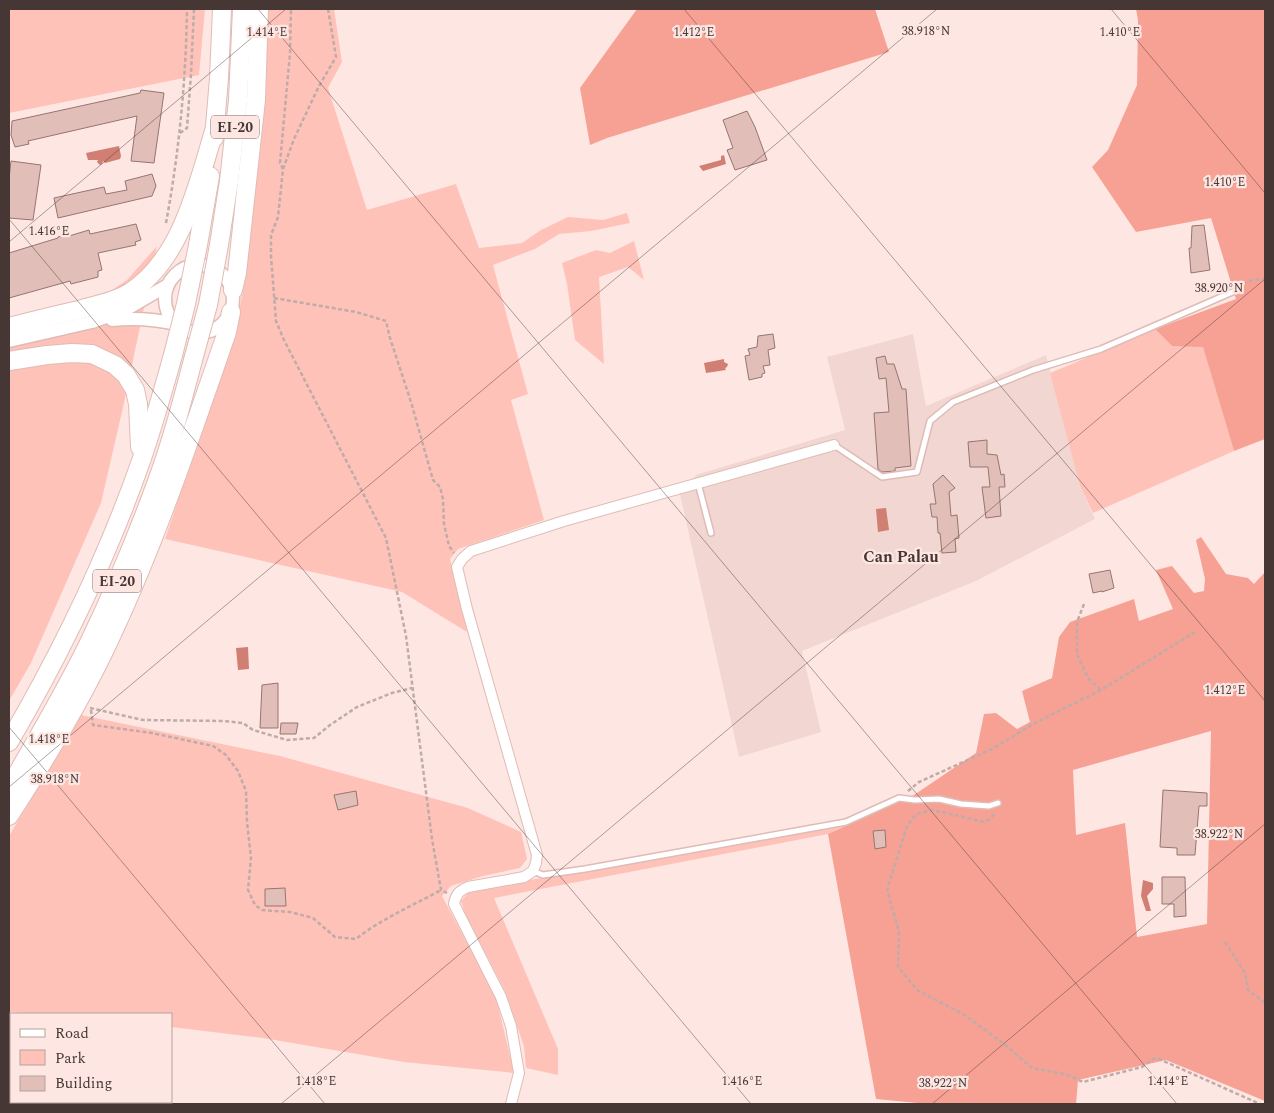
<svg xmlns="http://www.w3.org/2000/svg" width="1274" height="1113" viewBox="0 0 1274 1113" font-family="Spectral,serif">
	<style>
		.built { fill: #f2d6d1 }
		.green { fill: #ffc2b9 }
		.forest { fill: #f7a195; fill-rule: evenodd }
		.water { fill: #d17e73 }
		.building { fill: #e2beb8; stroke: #967570 }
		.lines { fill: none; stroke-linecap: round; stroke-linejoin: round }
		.service-casing { stroke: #e0bbb6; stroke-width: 8 }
		.minor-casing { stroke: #e0bbb6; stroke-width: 12 }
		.tertiary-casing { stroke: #e0bbb6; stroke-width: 15 }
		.trunk-casing { stroke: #e0bbb6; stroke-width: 20 }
		.path { stroke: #bfaba8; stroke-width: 2.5; stroke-dasharray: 4 2.5; stroke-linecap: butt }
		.service { stroke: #fff; stroke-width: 5 }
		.minor { stroke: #fff; stroke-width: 10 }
		.tertiary { stroke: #fff; stroke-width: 12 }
		.trunk { stroke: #fff; stroke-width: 18 }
		.trunk-bridge-casing { stroke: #e0bbb6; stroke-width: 20; stroke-linecap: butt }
		.trunk-bridge { stroke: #fff; stroke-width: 18 }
		.ticks { fill: none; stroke: #463735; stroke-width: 1; stroke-opacity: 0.45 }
		.labels { text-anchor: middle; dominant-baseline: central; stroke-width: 4.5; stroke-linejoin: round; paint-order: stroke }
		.shield { fill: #fee7e3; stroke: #7d6c69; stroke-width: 1 }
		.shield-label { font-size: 14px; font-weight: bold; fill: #463735 }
		.neighbourhood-label { font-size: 16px; font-weight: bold; fill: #463735; stroke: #fee7e3 }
		.ticks-label { font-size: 12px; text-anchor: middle; fill: #463735; stroke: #fee7e3; stroke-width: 4.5; stroke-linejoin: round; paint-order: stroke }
	</style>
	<rect width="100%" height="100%" fill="#fee7e3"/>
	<path class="built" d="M913 334 926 406 1046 355 1080 486 1095 519 976 581 802 651 821 732 739 757 680 494 696 475 845 430 827 357Z"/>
	<g class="green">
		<path d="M9 9H205L199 75 9 113Z"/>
		<path d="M264 9H334L342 62 328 88 367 210 456 184 479 248 522 243 541 230 568 217 603 220 627 213 630 223 591 231 559 234 535 249 493 265 528 394 511 400 544 520 458 549 450 559 467 632 402 592 165 539 235 331 245 280 262 122Z"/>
		<path d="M634 241 644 280 628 267 599 277 604 364 575 340 567 284 562 263 596 250 610 253Z"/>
		<path d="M157 246 124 403 101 503 31 663 9 701V318L103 296 127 280Z"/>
		<path d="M1155 329 1172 346H1203L1234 451 1093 513 1080 486 1050 373Z"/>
		<path d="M81 715 280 756 468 808 521 832 527 859 520 868 483 876 451 886 442 896 496 997 514 1073 404 1062 263 1038 171 1027V1014H41L9 1012V836Z"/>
		<path d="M850 824 828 834 494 898 558 1049V1075L526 1068 524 1046 504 989 466 916 461 901 468 893 490 887Z"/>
	</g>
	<g class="forest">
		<path d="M637 9H875L889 52 607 138 590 145 580 88Z"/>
		<path d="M1136 9H1265V439L1234 451 1203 347 1172 346 1155 329 1236 299 1211 218 1136 232 1092 167 1108 150 1137 85 1138 20Z"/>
		<path d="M1201 537 1226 574 1248 578 1254 584 1265 572V1101L1166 1060 1078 1080 1076 1104H928L876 1099 828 834 914 795 976 753 984 714 996 713 1017 729 1030 722 1022 691 1052 678 1059 637 1070 622 1134 599 1139 621 1173 609 1156 570 1172 566 1194 593 1204 591 1205 579 1196 540ZM1211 731 1207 924 1137 937 1125 823 1076 835 1073 770Z"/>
	</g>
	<g class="water">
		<path d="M119 146 121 156 120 159 105 163 103 161 102 164 100 165 97 162 98 160H88L86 153Z"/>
		<path d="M724 155 726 164 703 171 699 166 721 160V156Z"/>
		<path d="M724 359V362L728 364 727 367 725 368 726 370 706 373 704 363Z"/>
		<path d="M886 508 889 530 878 532 876 509Z"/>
		<path d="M248 647 249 669 238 670 236 648Z"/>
		<path d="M1143 880 1153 883V889L1147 896 1151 911H1146L1141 896Z"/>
	</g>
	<g class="building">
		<path d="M141 90 164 93 154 163 131 161 137 116 28 141 29 144 15 147 11 135 12 121 140 93Z"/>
		<path d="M747 111 755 127 767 160 735 170 727 150 733 148 723 120Z"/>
		<path d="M11 161 41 165 33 220 9 218V179Z"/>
		<path d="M152 174 156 186 152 196 58 218 54 198 104 187 106 194 127 190 125 181Z"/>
		<path d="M136 224 141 240 135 242 136 245 98 253 102 270 98 271V277L71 284 70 281 9 298V253L58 238V237L68 234 69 236 89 230 90 234Z"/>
		<path d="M1204 225 1210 270 1191 273 1189 248H1191L1192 226Z"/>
		<path d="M773 334 775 348 768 350 770 365 763 366 765 373 762 374V377L749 380 745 356 750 355 748 349 757 347 758 336Z"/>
		<path d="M885 356 887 364H894L902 389H906L911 466 895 468V471L882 472 878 469 874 413 889 412 886 378 879 379 876 358Z"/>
		<path d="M987 440V454L997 455 1001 475 1004 474 1005 487H999L1001 516 986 518 982 487H990L988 467H970L968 442Z"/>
		<path d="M943 475 955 488 949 492 951 516 957 515 959 538 955 539 956 552 942 553 940 533H938L937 517H932L930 504H936L933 484Z"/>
		<path d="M1110 570 1114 588 1102 592V591L1093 593 1089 574Z"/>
		<path d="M278 683V728H260L262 685Z"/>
		<path d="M281 723H298L296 734H280Z"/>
		<path d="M1163 790 1207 793V806H1199L1195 855H1177V848L1160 847Z"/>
		<path d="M356 791 358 805 338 810 334 795Z"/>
		<path d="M885 830 886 847 875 849 873 831Z"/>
		<path d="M1162 877H1185L1186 916 1174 917V904H1162Z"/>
		<path d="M285 888 286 906H265V889Z"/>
	</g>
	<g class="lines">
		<g class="service-casing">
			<g id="service">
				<path d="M834 445 882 477 917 472 930 421 953 402 1033 370 1101 349 1205 304 1237 290"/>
				<path d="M698 483 711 533"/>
				<path d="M533 871 543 875 585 869 846 822 899 798 915 800 939 799 961 804 989 806 998 803"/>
			</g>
		</g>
		<g class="minor-casing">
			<path id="minor" d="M511 1104 519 1073 511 1026 501 997 454 904C456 894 459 891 468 887L524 877 533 871 536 863 537 855 467 609 457 567 462 559 471 551 564 521 834 445"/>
		</g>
		<g class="tertiary-casing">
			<g id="tertiary">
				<circle cx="199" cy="299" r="34"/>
				<path d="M112 320C134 318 154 319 176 324"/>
				<path d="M9 341 92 322 125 310 168 285"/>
			</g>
		</g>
		<g class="trunk-casing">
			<g id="trunk">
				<path d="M214 138 219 78 222 9"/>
				<path d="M198 245 210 176"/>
				<path d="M219 245 229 181 238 100 242 9"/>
				<path d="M233 290 237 273 256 100 259 9"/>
				<path d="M9 327C32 321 56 315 79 310 95 305 115 302 129 293 182 260 198 183 215 128"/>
				<path d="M9 361 47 355 72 353 92 354 115 365 126 375 135 390 138 404 140 447"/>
				<path d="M9 742C61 653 107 558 141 461 153 426 163 391 173 355"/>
				<path d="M9 788C36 741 64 694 88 645 113 593 136 539 156 484 171 444 182 402 193 360"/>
				<path d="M9 816C47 757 84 696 113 632 158 535 192 433 227 332L231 312"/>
			</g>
		</g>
		<g class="path">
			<path d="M328 9 336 57 319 86 294 139 283 169 278 217 271 235V256L276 321 284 340 386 538 406 636 432 839 441 890 447 893"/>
			<path d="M180 133 187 128 191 74 194 9"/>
			<path d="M283 169 280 163 290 53 291 9"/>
			<path d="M166 223C179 153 186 80 187 9"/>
			<path d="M1243 284C1249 280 1258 279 1265 279"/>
			<path d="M274 298 356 312 386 321 390 338 411 402 433 480 440 487 443 499 444 524 449 546 454 553"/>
			<path d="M1084 604 1077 622V655L1089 679 1101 690"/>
			<path d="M90 708 143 720 223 721 243 723 253 730 287 740 314 738 330 725 357 707 392 693 412 688"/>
			<path d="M91 710 93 725 152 733 213 746 226 755 238 771 246 791 247 822 251 858 248 890 255 905 262 910 290 912 313 918 335 937 356 939C381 919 412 906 441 890"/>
			<path d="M908 791 919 782 992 749 1035 723 1101 690 1195 632"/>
			<path d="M994 814 990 819 984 822 964 817 932 810 916 814 907 826 887 890 899 931 898 967 917 990 963 1014 1003 1043 1032 1068 1065 1074 1083 1082 1142 1067 1153 1059H1159L1260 1104"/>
			<path d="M1225 942 1245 973 1248 990 1265 1003"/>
		</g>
		<use href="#service" class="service"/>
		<use href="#minor" class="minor"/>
		<use href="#tertiary" class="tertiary"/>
		<use href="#trunk" class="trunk"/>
		<g class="trunk-bridge-casing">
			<g id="trunk-bridge">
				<path d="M173 355 186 304 198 245"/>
				<path d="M193 360 208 305 219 245"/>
			</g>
		</g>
		<use href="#trunk-bridge" class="trunk-bridge"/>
	</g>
	<path class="ticks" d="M258 9 1177 1104M684 9 1265 701M1111 9 1265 193M9 219 751 1104M9 242 286 9M9 727 325 1104M9 787 937 9M281 1104 1265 279M932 1104 1265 824"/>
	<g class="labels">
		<g class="shield">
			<rect x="211" y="115.5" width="48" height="23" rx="4"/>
			<rect x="93" y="569.5" width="48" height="23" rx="4"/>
		</g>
		<g class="shield-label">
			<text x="235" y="127">EI-20</text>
			<text x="117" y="581">EI-20</text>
		</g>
		<g class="neighbourhood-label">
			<text x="901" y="557">Can Palau</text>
		</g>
	</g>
	<g class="ticks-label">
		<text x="926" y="35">38.918°N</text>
		<text x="267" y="36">1.414°E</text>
		<text x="694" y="36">1.412°E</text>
		<text x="1120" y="36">1.410°E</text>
		<text x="1225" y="186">1.410°E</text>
		<text x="49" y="235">1.416°E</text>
		<text x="1219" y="292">38.920°N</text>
		<text x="1225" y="694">1.412°E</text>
		<text x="49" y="743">1.418°E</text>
		<text x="55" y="783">38.918°N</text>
		<text x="1219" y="838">38.922°N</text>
		<text x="316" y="1085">1.418°E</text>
		<text x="742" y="1085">1.416°E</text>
		<text x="1168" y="1085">1.414°E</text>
		<text x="943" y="1087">38.922°N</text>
	</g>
	<rect width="1274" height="1113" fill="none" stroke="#463735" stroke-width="20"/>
	<rect x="10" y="1013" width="162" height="90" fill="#fee7e3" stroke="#b4a19d"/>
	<rect x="20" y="1029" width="25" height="8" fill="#ffffff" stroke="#b4a19d"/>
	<text x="55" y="1038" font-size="15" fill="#463735">Road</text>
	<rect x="20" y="1050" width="25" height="15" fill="#ffc2b9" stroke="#b4a19d"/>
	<text x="55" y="1063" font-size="15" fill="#463735">Park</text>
	<rect x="20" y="1076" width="25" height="15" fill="#e2beb8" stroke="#b4a19d"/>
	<text x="55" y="1088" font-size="15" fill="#463735">Building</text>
</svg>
